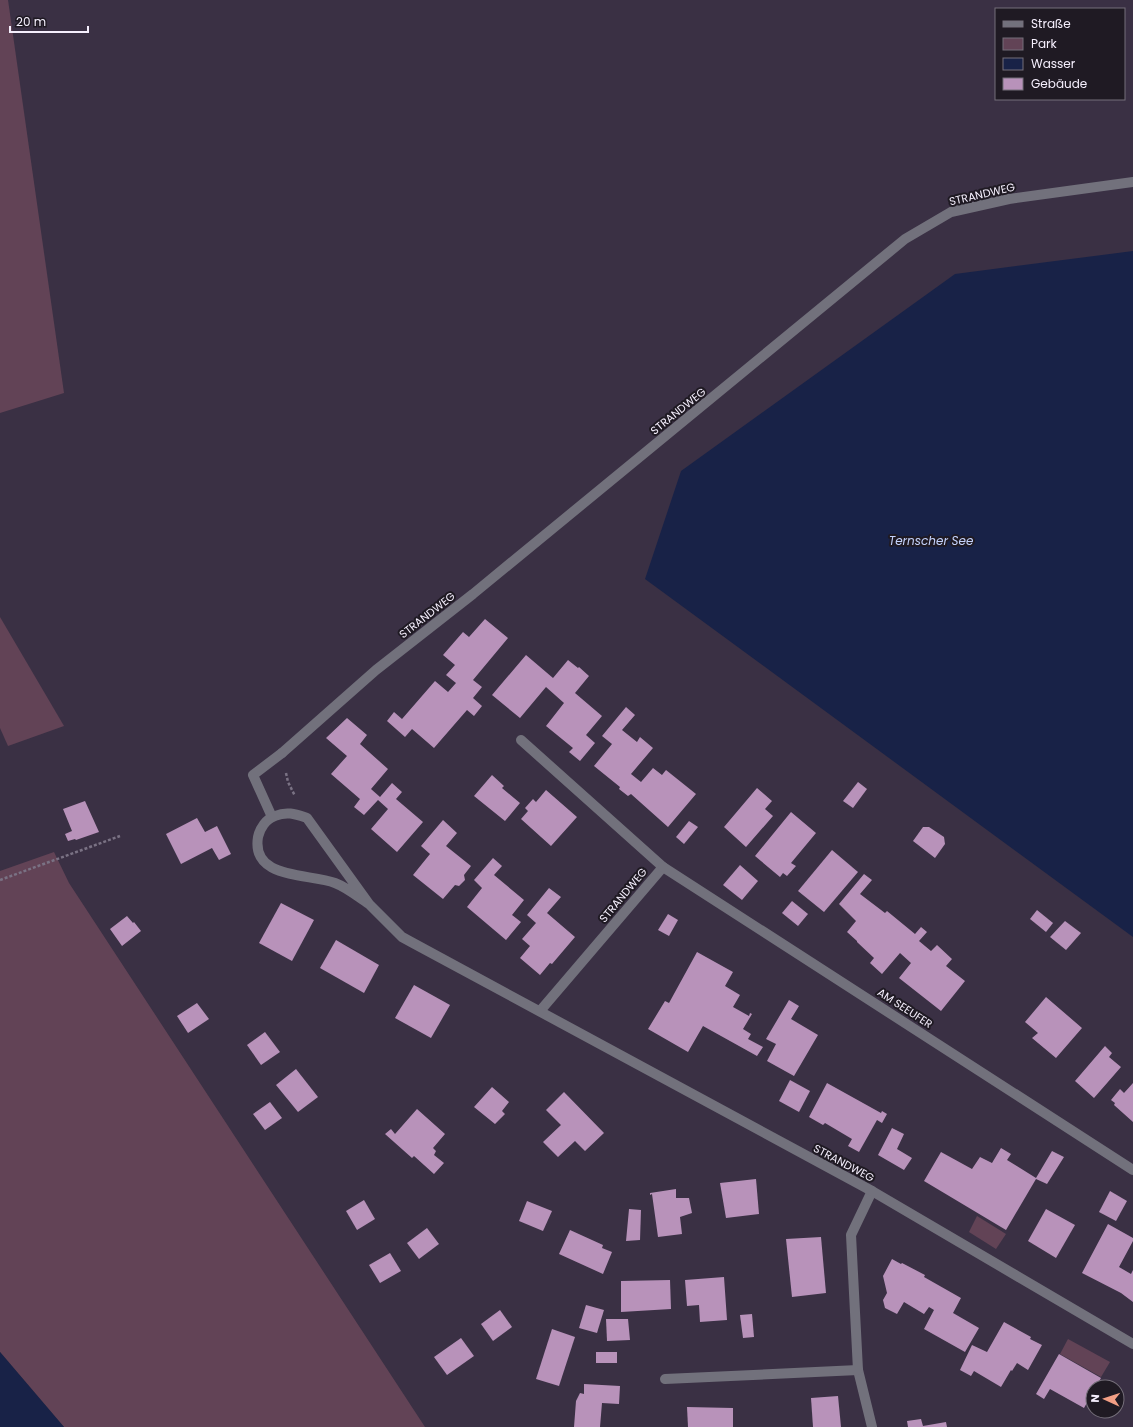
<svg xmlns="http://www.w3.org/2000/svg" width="1133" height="1427" viewBox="0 0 1133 1427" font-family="Poppins,sans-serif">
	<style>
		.green { fill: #624356 }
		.water { fill: #182247 }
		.building { fill: #b892ba }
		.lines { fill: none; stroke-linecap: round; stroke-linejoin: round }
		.path { stroke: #7a7284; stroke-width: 2.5; stroke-dasharray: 3 2; stroke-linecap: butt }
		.lane { stroke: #72717c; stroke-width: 10 }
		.street { stroke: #72717c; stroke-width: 10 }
		.labels { text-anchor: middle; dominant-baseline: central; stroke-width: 4; stroke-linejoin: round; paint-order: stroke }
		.street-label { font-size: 11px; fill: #f5effd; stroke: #1f1a23 }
		.water-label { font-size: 12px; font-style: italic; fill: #c4d2fc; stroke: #1f1a23 }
	</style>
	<rect width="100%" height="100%" fill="#3a3044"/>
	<g class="green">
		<path d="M0 0H8L64 393 0 413Z"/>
		<path d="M0 617 64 726 8 746 0 728Z"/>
		<path d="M54 852 69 883 425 1427H64L0 1352V871Z"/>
		<path d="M977 1216 1006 1234 996 1249 969 1232Z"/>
		<path d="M1068 1339 1110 1362 1101 1377 1060 1354Z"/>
	</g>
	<g class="water">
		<path d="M1133 251V937L645 579 681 471 955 274Z"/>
		<path d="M0 1352 64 1427H0Z"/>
	</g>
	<g class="building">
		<path d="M485 619 508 638 473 680 482 687 473 698 482 706 474 716 467 710 434 748 412 729 405 737 387 721 394 712 402 719 435 681 448 692 456 683 446 675 455 665 443 655 463 632 469 637Z"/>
		<path d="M526 655 553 678 568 660 578 668 579 667 589 676 575 693 602 716 586 735 595 743 580 761 569 752 573 748 546 726 564 703 546 687 520 718 492 695Z"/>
		<path d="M626 707 635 715 622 730 637 742 640 737 653 748 631 774 641 782 653 768 662 775 666 770 696 794 668 827 631 794 628 796 619 789 620 787 594 766 612 744 602 736Z"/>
		<path d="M347 718 367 735 360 744 388 769 371 789 380 797 392 783 402 792 396 799 423 822 397 852 371 829 388 809 378 800 364 815 354 807 360 799 331 774 347 756 326 738Z"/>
		<path d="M492 775 504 786 502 788 520 803 505 821 474 796Z"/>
		<path d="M858 782 867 789 853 808 843 801Z"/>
		<path d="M757 788 772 801 765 809 773 816 746 847 724 827Z"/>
		<path d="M546 790 577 817 551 846 521 819 528 811 525 808 533 799 536 802Z"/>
		<path d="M85 801 99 832 76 840 75 839 68 841 65 834 72 831 63 809Z"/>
		<path d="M791 812 816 833 791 863 796 866 787 876 783 873 780 877 755 856Z"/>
		<path d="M197 818 205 832 217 826 231 854 219 860 212 848 181 864 166 834Z"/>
		<path d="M443 820 457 833 446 846 471 866 464 875 465 880 459 886 455 885 443 899 413 875 430 854 421 846Z"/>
		<path d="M689 821 698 827 684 844 676 837Z"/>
		<path d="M923 827H929L944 837 945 844 935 858 913 841Z"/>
		<path d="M832 850 858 872 824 912 798 891Z"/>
		<path d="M493 858 502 866 494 875 524 900 512 915 521 922 506 940 467 907 482 888 474 880Z"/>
		<path d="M740 865 758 881 742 900 723 885Z"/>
		<path d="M864 874 872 880 860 894 885 913 887 911 915 934 921 927 927 932 919 941 931 951 937 945 952 959 946 966 965 981 941 1011 899 978 911 963 900 953 882 974 870 963 874 958 857 942V941L847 932 856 921 839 904Z"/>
		<path d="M549 888 561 897 547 913 575 937 552 964 550 963 540 975 520 958 530 946 522 939 536 923 527 915Z"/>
		<path d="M792 901 808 914 798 926 782 913Z"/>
		<path d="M281 903 314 920 292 961 259 943Z"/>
		<path d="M1037 910 1053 923 1046 932 1030 919Z"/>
		<path d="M668 914 678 920 669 936 658 930Z"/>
		<path d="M127 916 133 923 134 922 141 931 122 946 110 929Z"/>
		<path d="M1065 921 1081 933 1066 950 1050 937Z"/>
		<path d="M336 940 379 965 364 993 320 968Z"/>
		<path d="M697 952 733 972 725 986 740 995 733 1007 749 1016 750 1013 752 1014 743 1029 751 1034 748 1039 763 1047 757 1056 703 1026 688 1052 648 1029 665 1001 669 1003Z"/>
		<path d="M414 985 450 1005 431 1038 395 1018Z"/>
		<path d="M1046 997 1082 1028 1056 1058 1032 1038 1038 1033 1025 1022Z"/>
		<path d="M789 1000 799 1006 791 1019 818 1035 794 1076 767 1061 776 1044 766 1039Z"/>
		<path d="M197 1003 209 1019 188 1033 177 1016Z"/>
		<path d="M265 1032 280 1052 261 1065 247 1045Z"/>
		<path d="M1105 1046 1112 1053 1109 1057 1121 1067 1094 1098 1075 1081Z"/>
		<path d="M296 1069 318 1097 298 1112 276 1085Z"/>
		<path d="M790 1080 810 1091 799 1112 779 1101Z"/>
		<path d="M827 1083 881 1113 882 1111 887 1114 882 1123 877 1120 859 1152 848 1146 852 1139 825 1123 823 1125 809 1117Z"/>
		<path d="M1133 1083V1122L1114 1105 1115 1103 1111 1100 1120 1089 1124 1093Z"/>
		<path d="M492 1087 509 1102 502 1111 505 1114 495 1124 474 1107Z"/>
		<path d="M564 1092 604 1133 585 1151 575 1141 558 1157 543 1142 561 1125 546 1110Z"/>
		<path d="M270 1102 282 1118 265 1130 253 1114Z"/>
		<path d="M417 1109 445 1134 433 1148 436 1151 434 1155 444 1163 434 1174 414 1156 412 1158 385 1134 391 1129 395 1134Z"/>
		<path d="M892 1128 904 1134 897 1149 912 1158 904 1170 878 1155Z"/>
		<path d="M1001 1148 1011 1154 1007 1160 1036 1178 1052 1151 1064 1157 1047 1184 1036 1179 1006 1230 924 1181 941 1152 972 1169 980 1157 992 1163Z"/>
		<path d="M756 1179 759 1214 726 1218 720 1183Z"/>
		<path d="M676 1189V1198H689L692 1213 680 1217 682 1234 658 1237 652 1194 650 1195V1193Z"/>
		<path d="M1110 1191 1127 1201 1116 1221 1099 1212Z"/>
		<path d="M364 1200 375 1219 357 1230 346 1211Z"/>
		<path d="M527 1201 552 1211 543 1231 519 1221Z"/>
		<path d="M629 1209 641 1210 640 1240 626 1241Z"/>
		<path d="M1046 1209 1075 1225 1056 1258 1028 1241Z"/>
		<path d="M1108 1224 1133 1238V1241L1119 1267 1131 1274 1133 1270V1302L1121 1293 1082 1273Z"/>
		<path d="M427 1228 439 1244 419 1259 407 1243Z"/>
		<path d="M570 1230 603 1245 602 1248 612 1252 603 1274 559 1254Z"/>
		<path d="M821 1237 826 1293 792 1297 786 1239Z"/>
		<path d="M390 1253 401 1271 380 1283 369 1265Z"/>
		<path d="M892 1259 901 1264 902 1263 925 1275 924 1277 961 1298 953 1313 979 1328 965 1352 924 1329 934 1310 929 1307 924 1314 904 1302 897 1314 885 1308 883 1300 887 1293 883 1276Z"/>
		<path d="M724 1277 727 1320 700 1322 699 1305 687 1306 685 1280Z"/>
		<path d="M670 1280 671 1309 621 1312V1281Z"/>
		<path d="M586 1305 604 1310 597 1333 579 1328Z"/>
		<path d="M500 1310 512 1327 493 1341 481 1324Z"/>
		<path d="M752 1314 754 1337 743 1338 740 1315Z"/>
		<path d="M606 1319H628L630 1340 607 1341Z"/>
		<path d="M1004 1322 1031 1337 1030 1339 1042 1345 1028 1370 1017 1363 1012 1371 1011 1370 1001 1387 974 1371 971 1376 960 1370 972 1345 987 1352Z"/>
		<path d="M552 1329 575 1337 559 1386 536 1379Z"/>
		<path d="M461 1338 474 1356 447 1375 434 1357Z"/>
		<rect x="596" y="1352" width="21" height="11"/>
		<path d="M1059 1354 1101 1378 1096 1387H1093V1392L1084 1408 1050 1389 1044 1399 1036 1394Z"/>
		<path d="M584 1384 620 1386 619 1404 602 1403 600 1427H574L576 1401 580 1393 584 1394Z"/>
		<path d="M838 1396 841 1427H813L811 1398Z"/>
		<path d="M687 1407 733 1408V1427H688Z"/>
		<path d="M921 1419 923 1426 946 1422 947 1427H908L907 1421Z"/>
	</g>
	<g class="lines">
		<g class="path">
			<path d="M286 773 288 782 295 796"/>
			<path d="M0 880 120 836"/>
		</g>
		<g class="lane">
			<path d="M521 740 663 867 540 1011"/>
			<path d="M272 817 253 775 282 753"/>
			<path d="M663 867 1133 1170"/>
			<path d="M858 1370 872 1427"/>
			<path d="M665 1379 858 1370 851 1235 872 1191"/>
		</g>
		<g class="street">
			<path d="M282 753 376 670 473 594 905 239 951 212 1009 199 1133 182"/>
			<path d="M369 904C358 897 348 888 335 883 309 873 251 880 258 837 260 828 266 819 275 816 287 811 295 814 307 818L369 904 402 937 413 943 872 1191 1133 1344"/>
		</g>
	</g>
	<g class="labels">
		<g class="street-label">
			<text transform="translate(982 194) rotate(-13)">STRANDWEG</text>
			<text transform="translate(678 411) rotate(-39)">STRANDWEG</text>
			<text transform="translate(427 615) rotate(-38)">STRANDWEG</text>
			<text transform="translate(623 895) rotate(-50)">STRANDWEG</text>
			<text transform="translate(905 1008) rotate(33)">AM SEEUFER</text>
			<text transform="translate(844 1163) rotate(28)">STRANDWEG</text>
		</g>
		<g class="water-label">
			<text x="931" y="540">Ternscher See</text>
		</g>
	</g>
	<rect x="995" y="8" width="130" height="92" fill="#1f1a23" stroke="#756f7a"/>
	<rect x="1003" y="21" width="20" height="6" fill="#72717c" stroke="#756f7a"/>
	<text x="1031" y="28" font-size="12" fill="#f5effd">Straße</text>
	<rect x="1003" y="38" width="20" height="12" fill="#624356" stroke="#756f7a"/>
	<text x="1031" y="48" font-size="12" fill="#f5effd">Park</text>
	<rect x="1003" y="58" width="20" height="12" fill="#182247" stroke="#756f7a"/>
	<text x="1031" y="68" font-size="12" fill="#f5effd">Wasser</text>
	<rect x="1003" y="78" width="20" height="12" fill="#b892ba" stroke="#756f7a"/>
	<text x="1031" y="88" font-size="12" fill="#f5effd">Gebäude</text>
	<g transform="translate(1105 1399) rotate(273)"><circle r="19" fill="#1f1a23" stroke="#756f7a"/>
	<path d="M0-3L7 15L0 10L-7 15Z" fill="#f39f85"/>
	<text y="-6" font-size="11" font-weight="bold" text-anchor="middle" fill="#f5effd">N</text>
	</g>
	<path d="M10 26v6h78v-6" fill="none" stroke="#f5effd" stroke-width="2"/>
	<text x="16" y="26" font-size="12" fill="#f5effd" stroke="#1f1a23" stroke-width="3" paint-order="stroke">20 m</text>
</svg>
